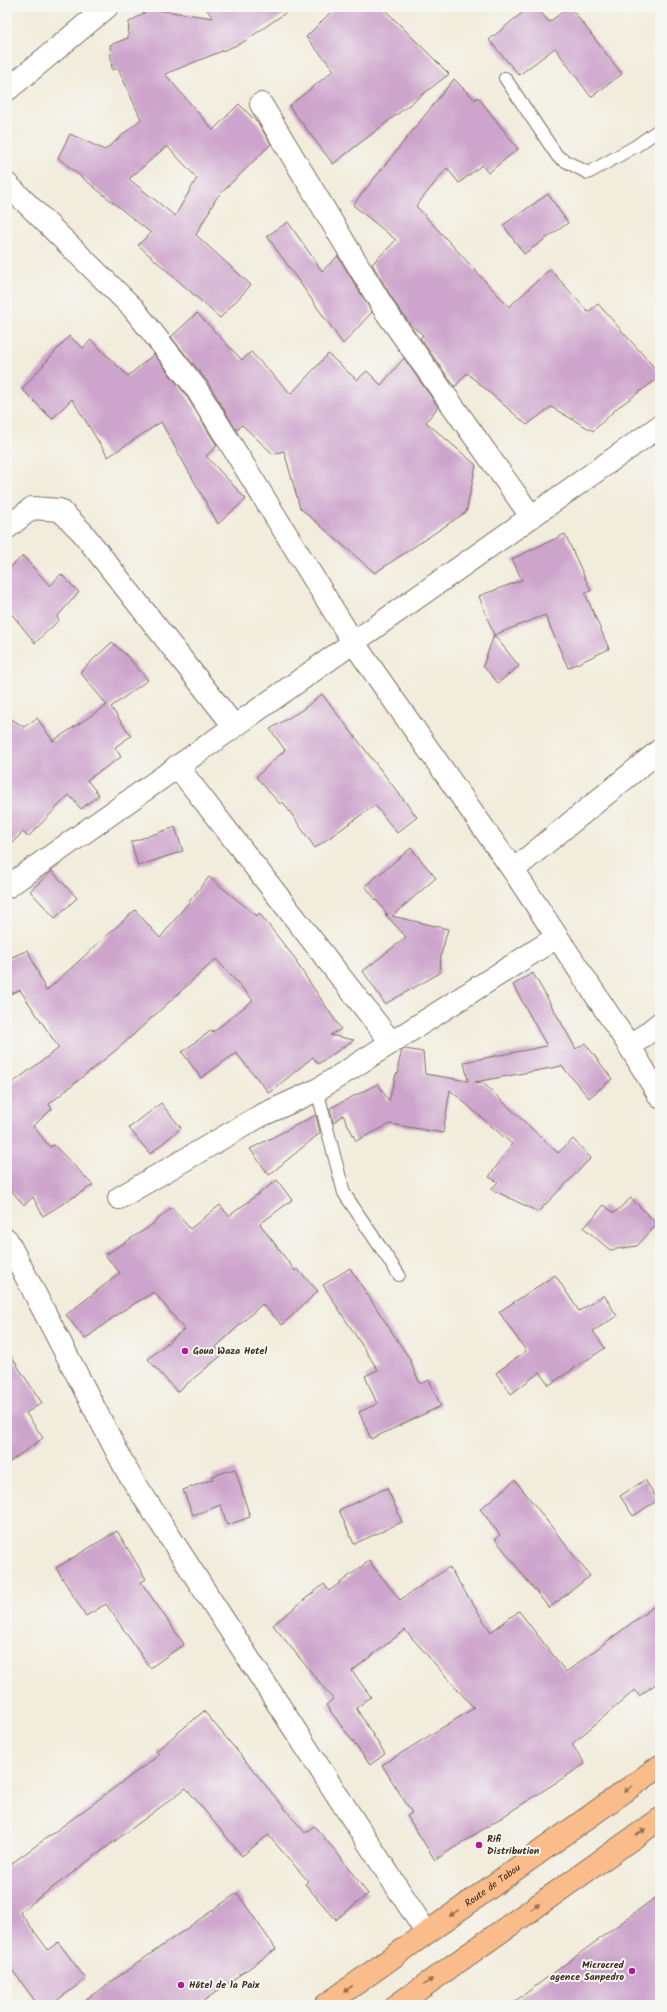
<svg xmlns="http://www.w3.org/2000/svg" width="667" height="2012" viewBox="0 0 667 2012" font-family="Kalam,sans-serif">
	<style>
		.building { fill: #cda4cc; fill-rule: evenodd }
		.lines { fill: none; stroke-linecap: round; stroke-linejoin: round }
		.service-casing { stroke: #7b6e60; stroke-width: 14 }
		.minor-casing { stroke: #7b6e60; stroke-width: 24 }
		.primary-casing { stroke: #7b6e60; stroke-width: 24 }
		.service { stroke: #fff; stroke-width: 12 }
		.minor { stroke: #fff; stroke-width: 22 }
		.primary { stroke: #f9bc8a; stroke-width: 22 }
		.oneway { fill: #906c4f }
		.poi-dot { fill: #b5179e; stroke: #f6f6f2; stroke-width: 1.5 }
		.labels { text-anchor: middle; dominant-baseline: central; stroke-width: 4; stroke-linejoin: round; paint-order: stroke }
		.poi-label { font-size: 10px; font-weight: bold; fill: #3b2a1e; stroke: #f6f6f2; text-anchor: start }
		.street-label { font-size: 10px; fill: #3b2a1e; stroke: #f6f6f2 }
	</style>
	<rect width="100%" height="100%" fill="#f6f6f2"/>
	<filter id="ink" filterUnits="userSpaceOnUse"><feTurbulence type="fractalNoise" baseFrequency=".025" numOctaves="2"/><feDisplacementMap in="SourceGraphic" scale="8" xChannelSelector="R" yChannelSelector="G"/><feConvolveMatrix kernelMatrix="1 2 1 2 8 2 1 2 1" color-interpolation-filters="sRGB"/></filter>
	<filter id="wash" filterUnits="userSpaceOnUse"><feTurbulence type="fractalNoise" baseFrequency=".012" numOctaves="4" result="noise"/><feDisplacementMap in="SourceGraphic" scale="16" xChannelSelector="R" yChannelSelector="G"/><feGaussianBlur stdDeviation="0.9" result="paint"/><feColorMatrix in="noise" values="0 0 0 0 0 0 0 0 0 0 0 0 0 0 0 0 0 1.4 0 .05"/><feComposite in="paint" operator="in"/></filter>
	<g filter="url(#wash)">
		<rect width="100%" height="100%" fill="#f1ecdb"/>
		<g id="blocks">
			<g class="building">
				<path d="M205 7H294L242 43 165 74 213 130 239 104 258 123 271 144 217 197 196 235 251 285 220 318 138 245 151 233 58 158 70 134 105 150 141 119 118 68 112 70 110 45 128 38 129 22 151 9 213 18ZM167 146 197 178 175 216 129 179Z"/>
				<path d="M336 7H382L449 74 333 164 289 106 334 70 306 37Z"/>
				<path d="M529 7H536L549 22 570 7 622 74 591 97 555 48 519 75 489 40Z"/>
				<path d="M454 79 475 100 478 97 518 149 488 173 482 165 459 183 447 168 416 206 509 307 550 269 588 312 598 304 660 374V377L617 408 593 431 551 407 527 425 467 373 455 387 420 338 423 335 411 325 396 305 372 264 396 240 353 205Z"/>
				<path d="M548 194 568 223 524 254 503 225Z"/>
				<path d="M288 222 322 271 338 256 372 312 343 344 267 236Z"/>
				<path d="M197 313 242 360 251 352 291 394 328 354 357 380 367 371 381 385 404 358 438 407 426 422 476 465 466 512 375 573 300 508 284 451 273 454 242 425 236 430 207 381 171 337Z"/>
				<path d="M69 336 83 348 91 340 128 376 154 354 186 395 217 446 206 456 246 499 218 524 161 422 108 457 72 399 52 419 22 389Z"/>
				<path d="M565 534 591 591 585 593 609 649 568 668 545 615 494 635 479 596 522 580 512 559Z"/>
				<path d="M23 556 50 586 61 574 79 592 57 617 59 620 35 643 7 608V570Z"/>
				<path d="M494 635 519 666 498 683 483 666Z"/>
				<path d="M112 642 126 655 148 680 111 707 131 736 115 747 121 757 87 780 99 795 81 809 69 795 28 837 23 832 7 848V716L24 727 37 718 53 741 107 705 80 672Z"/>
				<path d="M322 694 417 817 397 833 375 805 315 848 283 802 280 804 256 777 285 750 270 729 302 710Z"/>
				<path d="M175 827 183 851 138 866 131 842Z"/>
				<path d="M411 848 436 878 392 916 448 929 441 955 440 973 385 1004 363 971 406 937 385 914 388 915 365 886Z"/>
				<path d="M52 871 77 898 55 918 30 891Z"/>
				<path d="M209 877 257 916 259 913 297 961 296 962 341 1029 330 1035 354 1040 318 1064 313 1057 269 1093 236 1053 201 1078 182 1052 212 1030 213 1032 253 1000 216 959 121 1046 49 1104 52 1109 33 1126 50 1147 54 1145 93 1185 43 1216 33 1197 24 1205 7 1186V1087L59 1048 20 990 7 996V959L28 950 46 991 135 910 160 938Z"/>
				<path d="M533 973 576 1049 585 1043 612 1079 589 1098 562 1066 475 1082 483 1083 558 1153 573 1139 591 1158 538 1212 491 1189 498 1182 489 1177 512 1144 450 1090 443 1133 390 1124 356 1141 343 1115 333 1123 330 1108 378 1084 389 1101 396 1074 399 1073 398 1066 402 1050 405 1049 423 1052 425 1074 468 1081 464 1062 547 1046 513 985Z"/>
				<path d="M161 1103 181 1128 150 1154 129 1128Z"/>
				<path d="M316 1115 320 1133 269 1175 250 1149Z"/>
				<path d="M277 1180 292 1200 260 1224 295 1271 297 1269 318 1291 282 1325 262 1304 216 1347 222 1355 177 1392 148 1359 184 1329 154 1292 119 1313 85 1339 66 1315 120 1273 105 1255 149 1227 172 1207 190 1229 220 1205 229 1216Z"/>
				<path d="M631 1198 657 1224 637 1246 610 1250 584 1228 604 1205 614 1213Z"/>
				<path d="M350 1268 409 1358 420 1384 429 1380 441 1406 371 1439 359 1412 377 1404 365 1376 378 1370 323 1285Z"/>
				<path d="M555 1275 579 1311 604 1295 617 1316 593 1331 605 1348 549 1385 540 1372 511 1394 496 1373 526 1351 499 1312Z"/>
				<path d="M7 1350 42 1403 26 1413 43 1438 7 1464Z"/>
				<path d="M235 1469 250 1517 227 1525 221 1505 193 1515 183 1490 213 1479 212 1476Z"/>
				<path d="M515 1480 590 1576 549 1608 495 1539 500 1535 480 1509Z"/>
				<path d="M645 1480 658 1500 633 1516 620 1496Z"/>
				<path d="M387 1488 402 1522 354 1544 339 1510Z"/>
				<path d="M117 1531 146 1579 141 1582 184 1644 150 1668 106 1604 86 1616 56 1568Z"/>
				<path d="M369 1561 400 1600 449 1567 491 1632 519 1611 566 1672 660 1602V1681L639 1696 635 1690 572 1744 585 1764 435 1860 407 1816 412 1813 382 1765 474 1708 405 1630 352 1671 371 1697 356 1708 385 1754 370 1765 326 1705 333 1699 273 1625 324 1584 329 1591Z"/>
				<path d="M204 1711 305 1833 314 1826 334 1849 368 1894 336 1920 305 1884 308 1881 268 1835 242 1856 186 1788 20 1912 48 1950 58 1942 86 1979 51 2005H38L7 1963V1867L159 1755 156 1751Z"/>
				<path d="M237 1893 276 1949 198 2005H78Z"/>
				<path d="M660 1894V2005H510Z"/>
			</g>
		</g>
	</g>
	<g filter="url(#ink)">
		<use href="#blocks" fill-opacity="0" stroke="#7b6e60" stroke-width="1"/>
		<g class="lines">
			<g class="service-casing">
				<g id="service">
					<path d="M505 78 558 157 588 173 636 146 660 129"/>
					<path d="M317 1090 344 1193 399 1275"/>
				</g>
			</g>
			<g class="minor-casing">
				<g id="minor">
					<path d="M7 90 107 7"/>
					<path d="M261 104 386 312 531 516"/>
					<path d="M7 184 133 308 196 388 353 642 513 870 630 1047 660 1097"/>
					<path d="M7 528 32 508 60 510 82 532 234 726"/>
					<path d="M177 766 391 1042"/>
					<path d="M513 870 660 750"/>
					<path d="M7 887 660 426"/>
					<path d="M630 1047 660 1023"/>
					<path d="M119 1198 260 1116 317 1090 557 937"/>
					<path d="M7 1240 127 1471 426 1932"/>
				</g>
			</g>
			<g class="primary-casing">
				<g id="primary">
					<path id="s1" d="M326 2005 660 1766"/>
					<path d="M397 2005 660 1819"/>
				</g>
			</g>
			<use href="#service" class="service"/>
			<use href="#minor" class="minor"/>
			<use href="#primary" class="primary"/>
		</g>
		<defs><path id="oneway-solid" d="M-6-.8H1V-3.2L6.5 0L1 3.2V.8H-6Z"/></defs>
		<g class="oneway">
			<use href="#oneway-solid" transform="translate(628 1789) rotate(145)"/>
			<use href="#oneway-solid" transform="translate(641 1832) rotate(-35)"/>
			<use href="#oneway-solid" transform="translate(535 1907) rotate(-35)"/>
			<use href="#oneway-solid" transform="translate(454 1913) rotate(145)"/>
			<use href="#oneway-solid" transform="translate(428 1982) rotate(-35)"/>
			<use href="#oneway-solid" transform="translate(348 1989) rotate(144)"/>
		</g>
	</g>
	<g class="poi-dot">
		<circle cx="185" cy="1351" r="4"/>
		<circle cx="479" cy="1845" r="4"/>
		<circle cx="632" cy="1971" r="4"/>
		<circle cx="181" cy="1985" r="4"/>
	</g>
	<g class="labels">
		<g class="poi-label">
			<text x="193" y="1351">Goua Waza Hotel</text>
			<text x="487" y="1839">Rifi<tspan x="487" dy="12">Distribution</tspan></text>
			<text x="624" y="1965" text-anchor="end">Microcred<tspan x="624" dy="12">agence Sanpedro</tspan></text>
			<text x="189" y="1985">Hôtel de la Paix</text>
		</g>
		<g class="street-label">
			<text stroke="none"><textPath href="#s1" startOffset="205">Route de Tabou</textPath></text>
		</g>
	</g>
	<rect width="667" height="2012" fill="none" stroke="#f6f6f2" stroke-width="24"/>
</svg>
